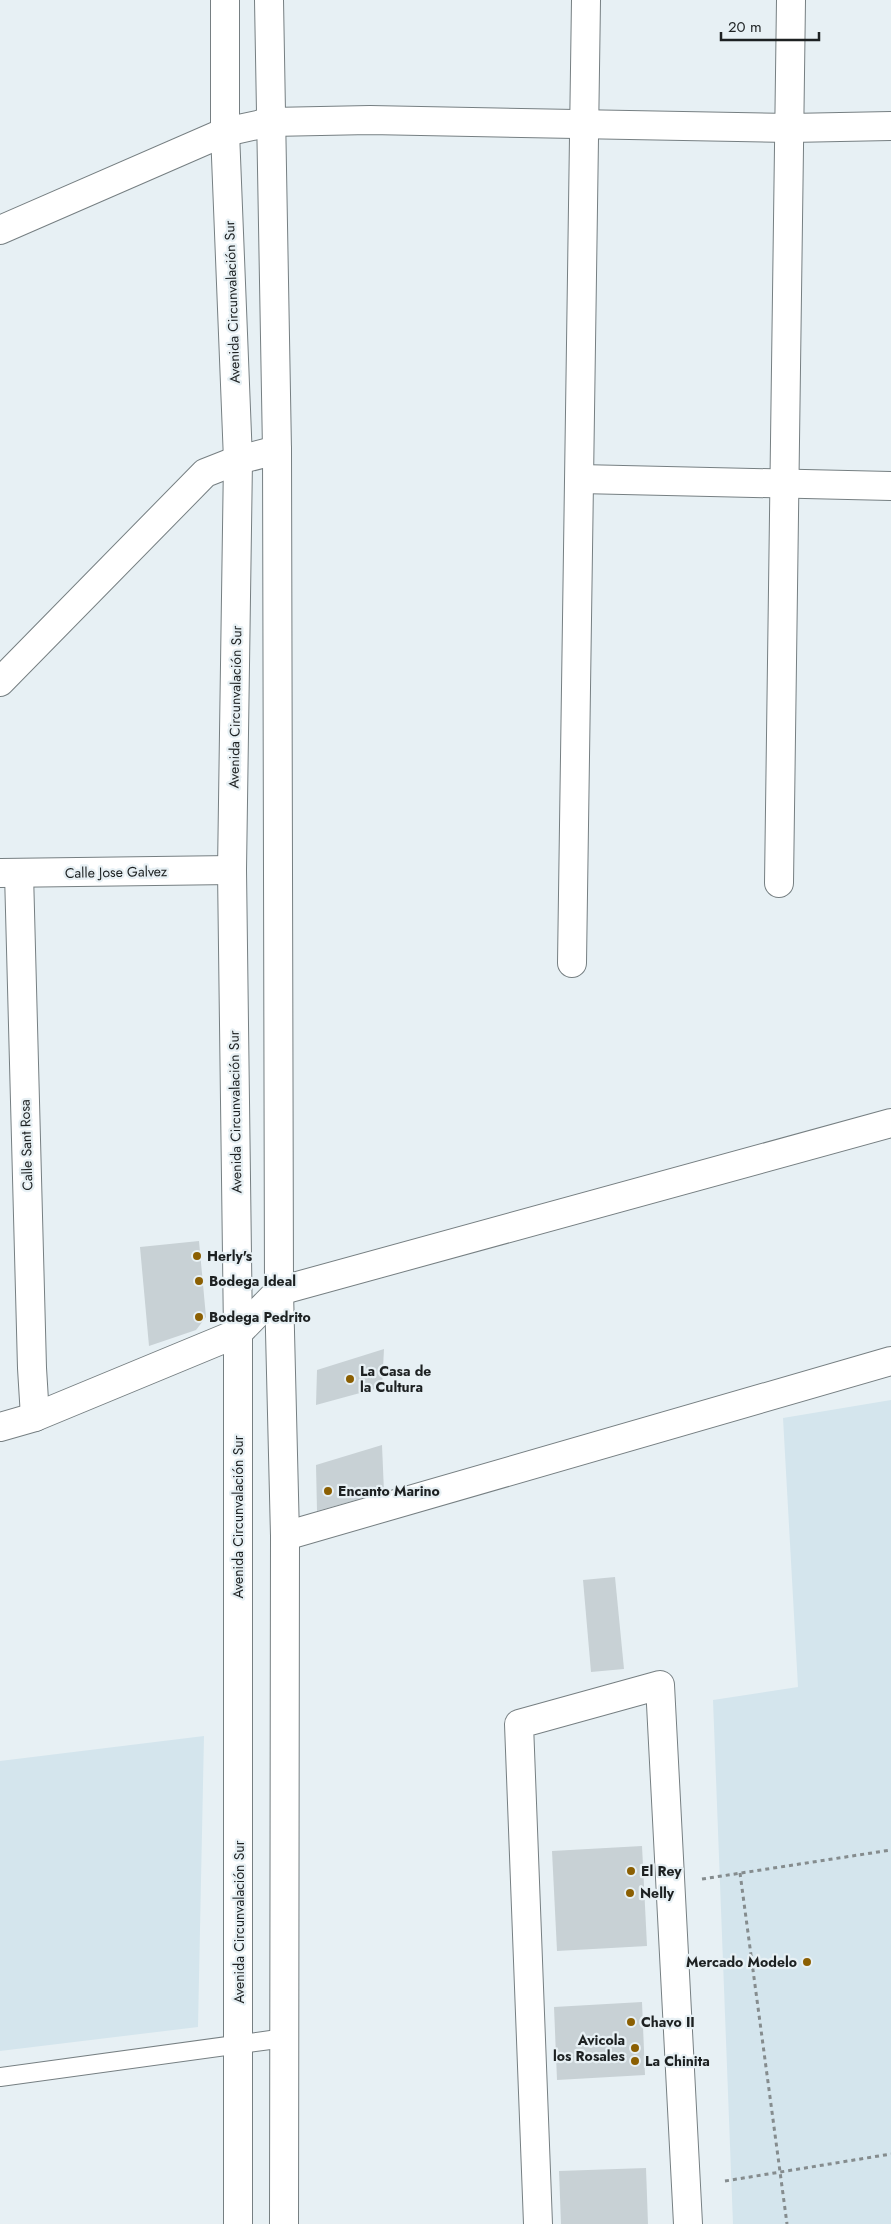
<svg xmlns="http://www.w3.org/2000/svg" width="891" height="2224" viewBox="0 0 891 2224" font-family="Jost,sans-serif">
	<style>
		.built { fill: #d4e5ed }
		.building { fill: #c8d1d5 }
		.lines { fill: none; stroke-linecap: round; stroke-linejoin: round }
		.lane-casing { stroke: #767f82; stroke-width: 20 }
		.street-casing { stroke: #767f82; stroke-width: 30 }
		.secondary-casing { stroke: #767f82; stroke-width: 30 }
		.primary-casing { stroke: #767f82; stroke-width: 30 }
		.path { stroke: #858c8e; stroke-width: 3; stroke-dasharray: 4 4; stroke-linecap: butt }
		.lane { stroke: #fff; stroke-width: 18 }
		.street { stroke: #fff; stroke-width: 28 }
		.secondary { stroke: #fff; stroke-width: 28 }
		.primary { stroke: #fff; stroke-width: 28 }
		.poi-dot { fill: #8b5f02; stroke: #e7f0f4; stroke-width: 2 }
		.labels { text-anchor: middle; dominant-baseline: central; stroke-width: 4.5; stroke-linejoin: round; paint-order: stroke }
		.street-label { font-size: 14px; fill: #1d2122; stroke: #e7f0f4 }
		.poi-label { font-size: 14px; font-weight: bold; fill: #1d2122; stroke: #e7f0f4; text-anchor: start }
	</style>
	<rect width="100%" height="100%" fill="#e7f0f4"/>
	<g class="built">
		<path d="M891 1400V2224H733L713 1700 798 1687 783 1418Z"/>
		<path d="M204 1736 198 2027 0 2051V1761Z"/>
	</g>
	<g class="building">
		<path d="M199 1241 206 1317 196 1330 149 1346 140 1247Z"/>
		<path d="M384 1349 382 1387 316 1405 317 1370Z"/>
		<path d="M382 1445 384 1492 317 1511 316 1465Z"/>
		<path d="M615 1577 624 1669 591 1672 583 1580Z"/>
		<path d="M642 1846 647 1946 557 1951 552 1851Z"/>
		<path d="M642 2002 645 2075 557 2080 554 2007Z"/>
		<path d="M646 2168 648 2224H561L559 2171Z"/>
	</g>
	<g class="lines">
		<g class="lane-casing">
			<path id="lane" d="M0 2077 285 2038"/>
		</g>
		<g class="street-casing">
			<g id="street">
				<path d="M0 230 225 132 271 122 370 120 790 128 891 126"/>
				<path d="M580 479 891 486"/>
				<path d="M0 682 205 473 238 460 277 450"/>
				<path d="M1 873 232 870"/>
				<path d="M19 873 32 1368 35 1417"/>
				<path d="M779 883 791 0"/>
				<path d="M572 963 586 0"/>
				<path d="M279 1291 891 1123"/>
				<path d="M285 1536 891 1361"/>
				<path d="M538 2224 519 1724 660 1685 688 2224"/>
			</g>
		</g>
		<g class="secondary-casing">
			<path id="secondary" d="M0 1427 35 1417 238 1333 279 1291"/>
		</g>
		<g class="primary-casing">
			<g id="primary">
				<path d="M225 0V132L238 460 232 870 238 1333V2224"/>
				<path d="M269 0 277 450 279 1291 285 1536 284 2224"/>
			</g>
		</g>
		<g class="path">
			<path d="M740 1873 787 2224"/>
			<path d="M702 1879 891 1850"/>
			<path d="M725 2181 891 2154"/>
		</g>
		<use href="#lane" class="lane"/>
		<use href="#street" class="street"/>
		<use href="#secondary" class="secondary"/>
		<use href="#primary" class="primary"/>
	</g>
	<g class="poi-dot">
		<circle cx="197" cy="1256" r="5"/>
		<circle cx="199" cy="1281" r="5"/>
		<circle cx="199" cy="1317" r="5"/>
		<circle cx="350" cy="1379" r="5"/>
		<circle cx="328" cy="1491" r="5"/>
		<circle cx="631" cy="1871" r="5"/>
		<circle cx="630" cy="1893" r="5"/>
		<circle cx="807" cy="1962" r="5"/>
		<circle cx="631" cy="2022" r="5"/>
		<circle cx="635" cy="2048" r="5"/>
		<circle cx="635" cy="2061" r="5"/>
	</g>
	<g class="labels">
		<g class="street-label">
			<text transform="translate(232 302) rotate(-92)">Avenida Circunvalación Sur</text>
			<text transform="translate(235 707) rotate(-89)">Avenida Circunvalación Sur</text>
			<text transform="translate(116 872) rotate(-1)">Calle Jose Galvez</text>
			<text transform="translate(235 1112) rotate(-91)">Avenida Circunvalación Sur</text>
			<text transform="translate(26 1145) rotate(-92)">Calle Sant Rosa</text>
			<text transform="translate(238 1517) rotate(-90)">Avenida Circunvalación Sur</text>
			<text transform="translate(239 1922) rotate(-90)">Avenida Circunvalación Sur</text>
		</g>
		<g class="poi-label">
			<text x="207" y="1256">Herly's</text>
			<text x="209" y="1281">Bodega Ideal</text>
			<text x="209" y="1317">Bodega Pedrito</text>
			<text x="360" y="1371">La Casa de<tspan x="360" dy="16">la Cultura</tspan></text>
			<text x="338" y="1491">Encanto Marino</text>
			<text x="641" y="1871">El Rey</text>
			<text x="640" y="1893">Nelly</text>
			<text x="797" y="1962" text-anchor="end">Mercado Modelo</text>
			<text x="641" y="2022">Chavo II</text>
			<text x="625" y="2040" text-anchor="end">Avicola<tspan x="625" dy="16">los Rosales</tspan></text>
			<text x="645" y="2061">La Chinita</text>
		</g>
	</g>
	<path d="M721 32v8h98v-8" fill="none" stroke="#1d2122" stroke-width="2.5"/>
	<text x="728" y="32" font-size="15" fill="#1d2122" stroke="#e7f0f4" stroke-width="4" paint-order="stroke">20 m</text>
</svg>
